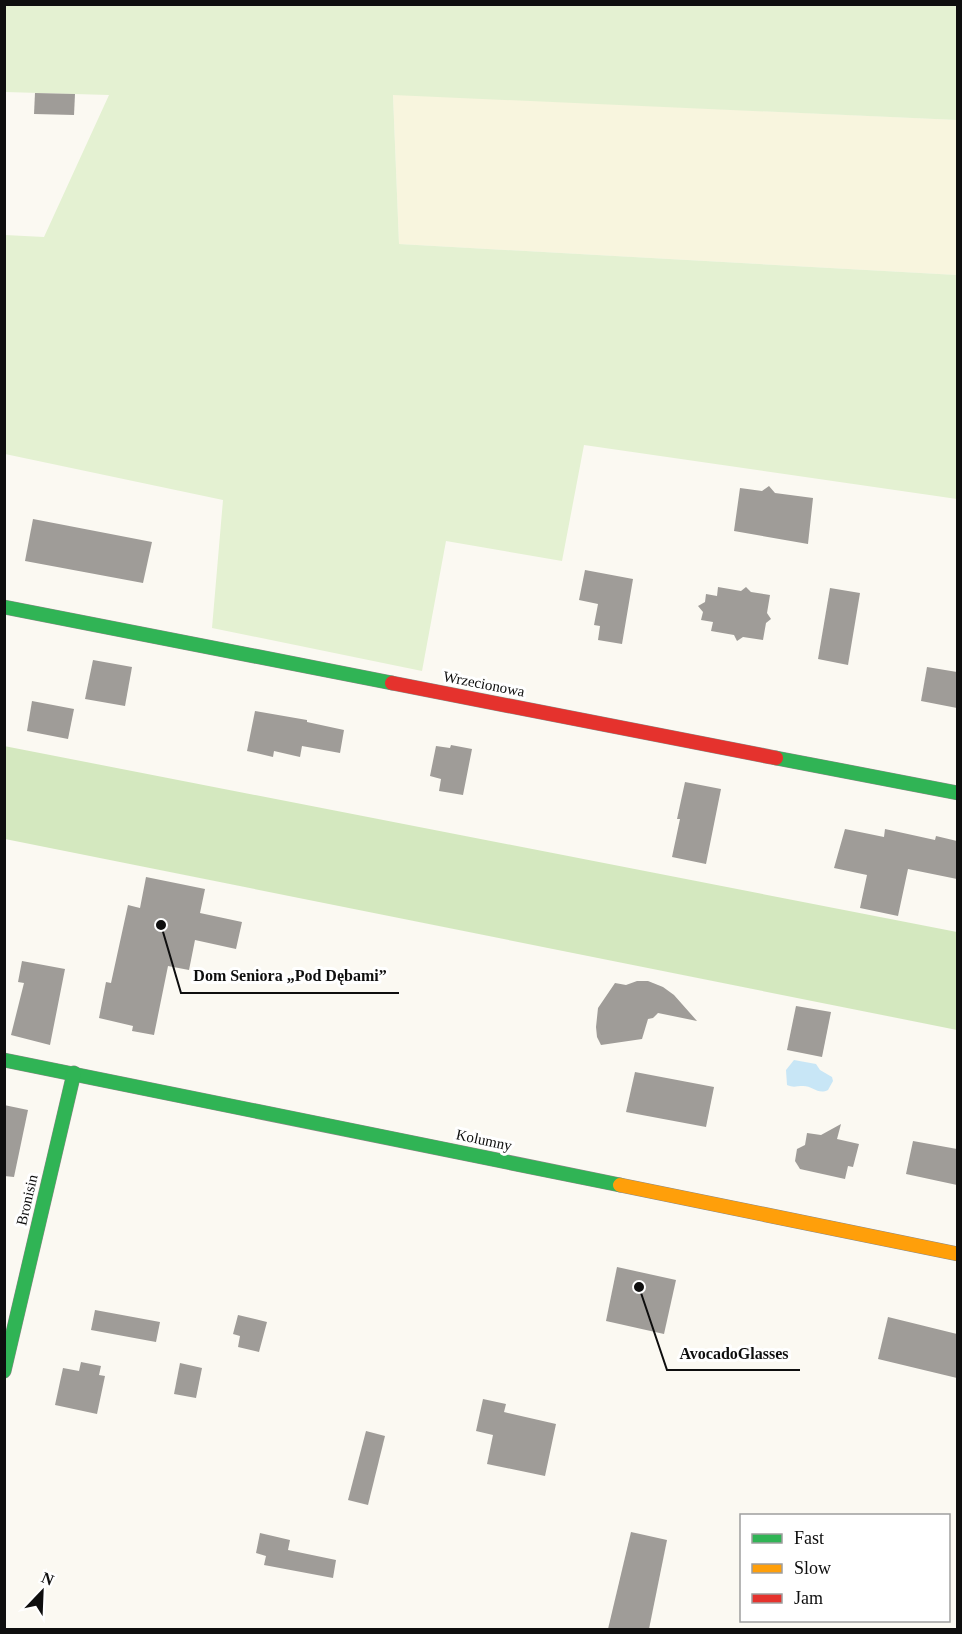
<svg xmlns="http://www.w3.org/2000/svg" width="962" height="1634" viewBox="0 0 962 1634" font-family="Georgia,serif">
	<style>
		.farmland { fill: #f8f5de }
		.green { fill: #e4f1d2 }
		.forest { fill: #d4e8bf }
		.water { fill: #c8e6f6 }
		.building { fill: #9f9c98 }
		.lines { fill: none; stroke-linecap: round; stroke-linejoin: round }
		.fast-casing { stroke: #8b8a87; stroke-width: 15 }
		.slow-casing { stroke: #8b8a87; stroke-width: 15 }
		.jam-casing { stroke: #8b8a87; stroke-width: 15 }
		.fast { stroke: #30b455; stroke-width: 14 }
		.slow { stroke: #ff9f0a; stroke-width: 14 }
		.jam { stroke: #e5322d; stroke-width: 14 }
		.labels { text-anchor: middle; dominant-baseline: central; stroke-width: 6; stroke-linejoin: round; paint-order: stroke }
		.street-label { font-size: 15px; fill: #0e0e0e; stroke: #fff }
		.leader { fill: none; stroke: #0e0e0e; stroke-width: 2 }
		.callout-dot { fill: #0e0e0e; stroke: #fff; stroke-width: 2 }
		.callout-label { font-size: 16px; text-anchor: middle; font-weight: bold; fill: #0e0e0e; stroke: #fff; stroke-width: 6; stroke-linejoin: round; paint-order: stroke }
	</style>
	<rect width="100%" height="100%" fill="#fbf9f2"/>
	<path class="farmland" d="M393 94 957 120V275L399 244Z"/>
	<path class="green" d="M5 4 957 5V120L393 95 399 244 957 275V499L584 445 562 561 446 541 422 671 212 628 223 500 5 454V235L44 237 109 95 5 92Z"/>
	<path class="forest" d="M4 746 957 932V1030L5 839Z"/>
	<path class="water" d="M794 1060 816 1064 820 1070 832 1077 833 1081 828 1090C818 1095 813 1086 803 1086 796 1086 794 1088 787 1085L786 1070Z"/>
	<g class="building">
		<path d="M35 93 75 94 74 115 34 114Z"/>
		<path d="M769 486 775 493 813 498 808 544 734 531 740 488 762 491Z"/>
		<path d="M33 519 152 542 143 583 25 561Z"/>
		<path d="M585 570 633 579 622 644 598 640 600 626 594 625 598 604 579 600Z"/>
		<path d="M718 587 741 591 746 587 751 592 770 595 767 613 771 619 766 623 763 640 743 637 737 641 734 635 711 631 713 622 701 620 703 612 698 606 705 602 706 594 717 596Z"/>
		<path d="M830 588 860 593 848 665 818 659Z"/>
		<path d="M93 660 132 667 125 706 85 699Z"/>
		<path d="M927 667 957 672V708L921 701Z"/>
		<path d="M32 701 74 709 68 739 27 731Z"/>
		<path d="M255 711 307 720V722L344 730 340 753 302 746 300 757 274 751 273 757 247 751Z"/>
		<path d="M451 745 472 749 463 795 439 791 441 779 430 776 436 746 450 748Z"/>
		<path d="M685 782 721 789 706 864 672 857 680 819H677Z"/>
		<path d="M845 829 884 837 885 829 935 840 936 836 957 841V879L908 869 898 916 860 908 867 875 834 868Z"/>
		<path d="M146 877 205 889 200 913 242 922 236 949 195 940 189 970 168 966 154 1035 132 1031 133 1026 99 1018 106 982 111 983 128 905 140 908Z"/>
		<path d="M22 961 65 969 50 1045 11 1035 24 983 18 982Z"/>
		<path d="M637 981H648L663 987 674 995 697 1021 658 1013 653 1018 648 1019 642 1039 601 1045 597 1037 596 1027 598 1008 615 983 626 985Z"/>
		<path d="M796 1006 831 1012 822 1057 787 1050Z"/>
		<path d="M635 1072 714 1087 706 1127 626 1112Z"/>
		<path d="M4 1105 28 1110 14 1177 4 1176Z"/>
		<path d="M841 1124 837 1139 859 1144 853 1167 848 1166 845 1179 800 1169 795 1161 797 1149 805 1145 807 1133 821 1135Z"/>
		<path d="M913 1141 957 1149V1185L906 1174Z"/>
		<path d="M617 1267 676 1280 664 1334 606 1321Z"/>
		<path d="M95 1310 160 1322 156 1342 91 1330Z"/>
		<path d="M238 1315 267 1322 259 1352 238 1347 240 1336 233 1334Z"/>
		<path d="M888 1317 957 1334V1378L878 1359Z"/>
		<path d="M81 1362 101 1366 99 1375 105 1376 97 1414 55 1405 63 1368 79 1371Z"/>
		<path d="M180 1363 202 1368 196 1398 174 1394Z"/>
		<path d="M483 1399 506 1404 504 1412 556 1424 545 1476 487 1464 493 1435 476 1431Z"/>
		<path d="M366 1431 385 1436 368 1505 348 1500Z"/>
		<path d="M631 1532 667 1540 649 1629H608Z"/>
		<path d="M260 1533 290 1540 288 1550 336 1560 333 1578 264 1565 266 1556 256 1553Z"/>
	</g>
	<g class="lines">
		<g class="fast-casing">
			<g id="fast">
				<path d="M4 607 392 683"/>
				<path d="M776 758 958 793"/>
				<path d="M4 1060 620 1185"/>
				<path d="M4 1371 74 1073"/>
			</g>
		</g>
		<g class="slow-casing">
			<path id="slow" d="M620 1185 958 1254"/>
		</g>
		<g class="jam-casing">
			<path id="jam" d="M392 683 776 758"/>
		</g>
		<use href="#fast" class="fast"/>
		<use href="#slow" class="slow"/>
		<use href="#jam" class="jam"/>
	</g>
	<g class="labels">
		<g class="street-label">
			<text transform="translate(484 684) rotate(11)">Wrzecionowa</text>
			<text transform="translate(484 1140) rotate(12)">Kolumny</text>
			<text transform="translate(27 1200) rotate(-77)">Bronisin</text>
		</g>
	</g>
	<path class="leader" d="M161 925L181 993H399M639 1287L667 1370H800"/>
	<g class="callout-dot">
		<circle cx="161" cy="925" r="6"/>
		<circle cx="639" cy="1287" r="6"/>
	</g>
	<g class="callout-label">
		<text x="290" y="981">Dom Seniora „Pod Dębami”</text>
		<text x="734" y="1359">AvocadoGlasses</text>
	</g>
	<rect width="962" height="1634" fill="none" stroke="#0e0e0e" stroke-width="12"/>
	<rect x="740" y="1514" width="210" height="108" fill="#ffffff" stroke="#9f9f9f" stroke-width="1.5"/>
	<rect x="752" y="1534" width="30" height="9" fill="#30b455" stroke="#9f9f9f" stroke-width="1.5"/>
	<text x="794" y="1544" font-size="18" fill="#0e0e0e">Fast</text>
	<rect x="752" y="1564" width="30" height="9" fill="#ff9f0a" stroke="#9f9f9f" stroke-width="1.5"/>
	<text x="794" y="1574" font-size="18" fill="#0e0e0e">Slow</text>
	<rect x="752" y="1594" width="30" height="9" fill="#e5322d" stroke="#9f9f9f" stroke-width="1.5"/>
	<text x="794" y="1604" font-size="18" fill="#0e0e0e">Jam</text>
	<g transform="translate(42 1592) rotate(23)" stroke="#ffffff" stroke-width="4.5" paint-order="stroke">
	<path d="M0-4.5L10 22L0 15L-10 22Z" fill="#0e0e0e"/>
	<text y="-9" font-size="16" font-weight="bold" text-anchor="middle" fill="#0e0e0e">N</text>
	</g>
</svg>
